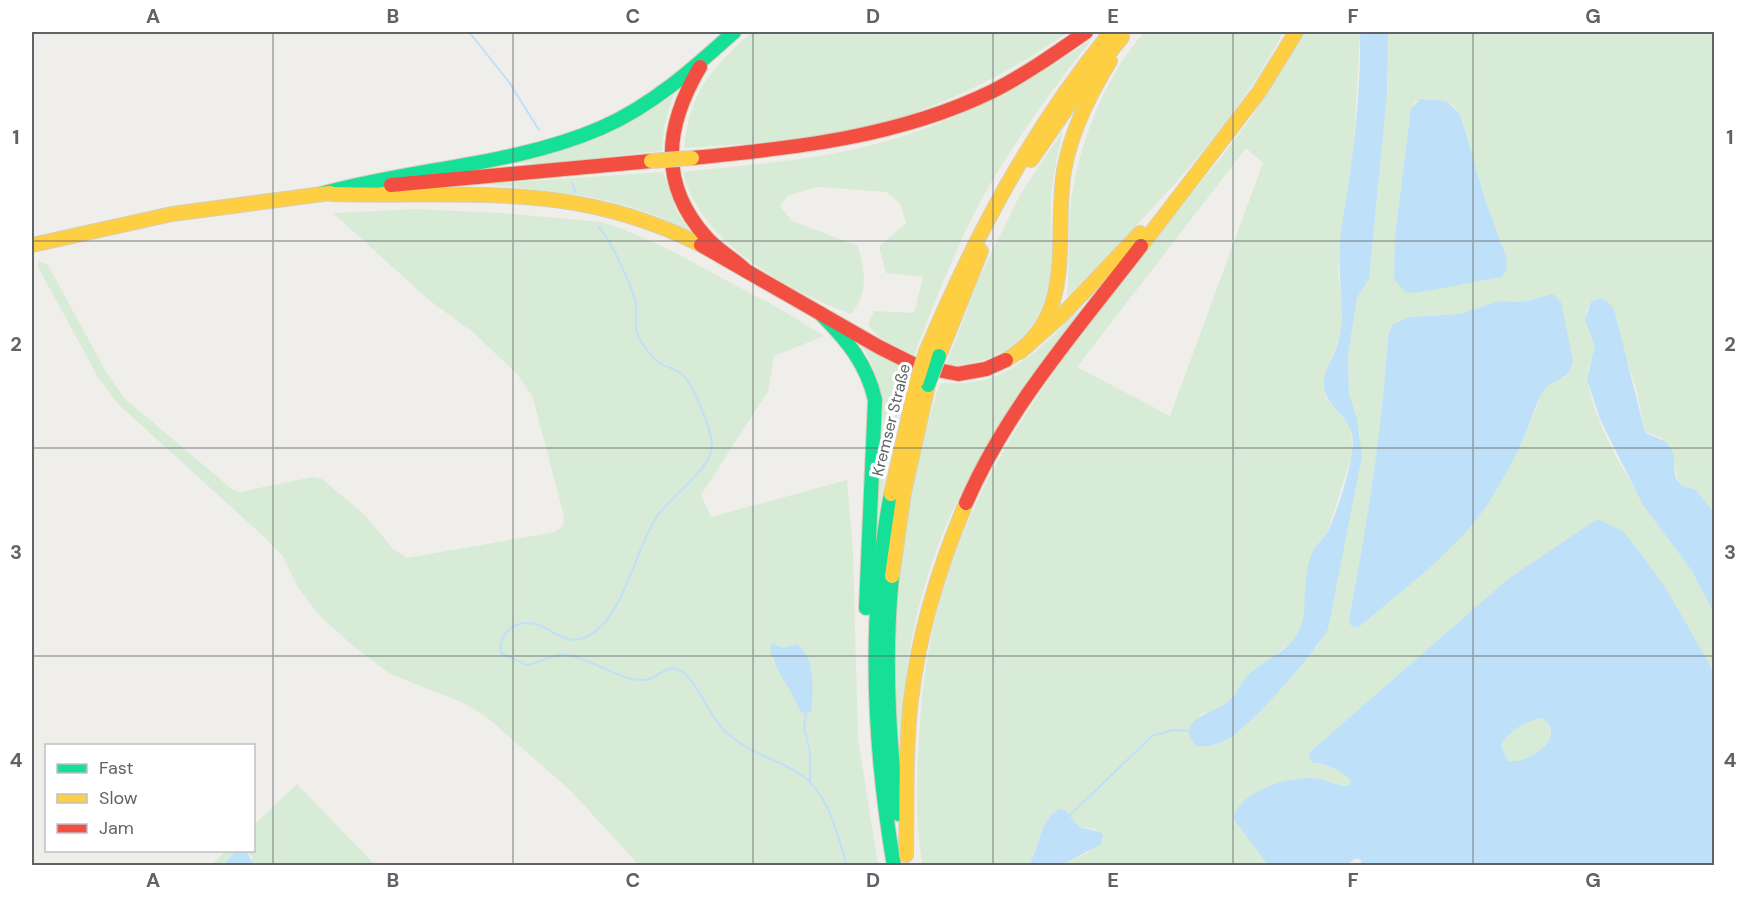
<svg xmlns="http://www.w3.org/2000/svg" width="1746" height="897" viewBox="0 0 1746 897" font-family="'DM Sans',sans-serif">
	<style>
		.green { fill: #d8ebd6; fill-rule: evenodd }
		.water { fill: #bfe0f9; fill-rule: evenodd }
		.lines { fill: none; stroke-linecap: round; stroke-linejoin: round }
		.stream { stroke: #bfe0f9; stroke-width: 2 }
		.fast-casing { stroke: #d7ceb8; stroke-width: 16 }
		.slow-casing { stroke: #d7ceb8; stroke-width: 16 }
		.jam-casing { stroke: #d7ceb8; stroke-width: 16 }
		.fast { stroke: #16e098; stroke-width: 14 }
		.slow { stroke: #ffcf43; stroke-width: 14 }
		.jam { stroke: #f24e42; stroke-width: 14 }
		.fast-bridge-casing { stroke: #d7ceb8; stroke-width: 16; stroke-linecap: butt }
		.slow-bridge-casing { stroke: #d7ceb8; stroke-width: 16; stroke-linecap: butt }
		.fast-bridge { stroke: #16e098; stroke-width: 14 }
		.slow-bridge { stroke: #ffcf43; stroke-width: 14 }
		.grid { fill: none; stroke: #5f6368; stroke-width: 1.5; stroke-opacity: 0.55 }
		.labels { text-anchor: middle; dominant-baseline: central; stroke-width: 6; stroke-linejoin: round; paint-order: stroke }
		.street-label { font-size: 16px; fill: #5f6368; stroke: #fff }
		.neatline { fill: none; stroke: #5f6368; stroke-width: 2 }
		.grid-label { font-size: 20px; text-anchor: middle; font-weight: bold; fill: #5f6368 }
	</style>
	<rect width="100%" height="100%" fill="#efeeea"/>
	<g class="green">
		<path d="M752 32H1069C1007 74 937 111 862 128 804 141 744 144 684 148 690 91 711 69 752 32Z"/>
		<path d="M1145 32H1283C1236 128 1141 220 1067 297 1070 263 1067 228 1072 195 1080 141 1107 72 1145 32Z"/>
		<path d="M1303 32H1360L1353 157 1340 242 1338 272 1343 304 1339 339 1326 370 1324 382 1326 398 1350 426 1353 452 1328 530 1312 554 1302 626 1297 638 1248 675 1231 700 1215 710 1201 714 1189 732 1318 646 1360 436 1349 394 1348 355 1357 298 1369 279 1387 94 1388 32H1714V513L1695 489C1672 486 1679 477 1674 461 1671 453 1665 446 1662 438L1645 432 1636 388 1626 358 1599 298C1573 312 1595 327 1595 345 1595 357 1586 368 1588 381 1594 429 1642 503 1671 543 1684 561 1709 590 1714 612 1718 630 1714 654 1714 672L1712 665 1313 763C1329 764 1338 769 1351 779V783L1347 786 1320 779 1281 783 1263 789 1234 818 1268 865H1062L1089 852 1096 829 1079 827 1065 810 1060 809C1039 818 1040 848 1029 865L923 866C914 820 917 769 920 723 933 507 1050 373 1178 211 1207 174 1239 137 1265 97 1279 76 1290 53 1303 32ZM1426 99 1451 104 1460 114 1486 202 1507 259 1394 279 1395 236 1411 108 1415 102ZM1246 148 1263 163 1170 416 1077 367ZM1553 294 1566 377 1550 383 1543 391 1520 447 1488 503 1451 548 1358 628 1351 626 1349 619C1367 524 1382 432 1388 336L1409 317 1460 314 1499 301 1522 302Z"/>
		<path d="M1092 39C1057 83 1024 128 995 176 961 232 938 294 914 355L880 338 868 325 874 311 914 313 923 277 886 273 879 247 906 223 900 203 886 192 818 187 789 195 780 206 792 221 858 246C865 272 869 292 851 314 788 290 699 243 683 172 745 165 808 161 868 146 951 126 1022 87 1092 39Z"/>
		<path d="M674 93 664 128 662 151 537 164 515 162C574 148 626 131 674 93Z"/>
		<path d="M1063 130C1058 154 1052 178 1051 202 1050 224 1053 246 1051 267 1046 329 1008 365 946 365L979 278 1020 195Z"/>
		<path d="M663 172 677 212 692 234C629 195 557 192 485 184Z"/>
		<path d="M415 209 503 213 601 222 622 229 666 248 782 310 824 336 774 356 768 391 701 495 711 517 847 480 853 552 858 738 878 865H639L570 790 489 719 466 704 390 674 353 646 319 615 298 587 282 555 263 536 117 403 98 377 38 267 39 261 48 265 106 372 124 398 233 490 240 492 313 477 322 479 365 515 393 549 407 558 555 532 563 526 564 516 533 398 519 376 474 333 429 300 333 213ZM777 644 784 648H792L800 711 795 697 772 660Z"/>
		<path d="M1084 305C1009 403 944 496 916 619 906 660 903 703 899 745 886 624 903 499 940 383 951 383 963 384 973 382 1019 376 1053 335 1084 305Z"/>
		<path d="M859 342 910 370 893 432 873 550C875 484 901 398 859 342Z"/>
		<path d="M1542 718C1568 737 1528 765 1508 761L1501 744C1509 731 1527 720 1542 718Z"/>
		<path d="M297 784 375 865H250L253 858 246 851 254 850V825Z"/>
		<path d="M226 851H236L223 865 210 866Z"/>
		<path d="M57 863H121L131 865 58 866Z"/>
	</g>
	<g class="water">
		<path d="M1360 32H1388L1387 94 1369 279 1357 298 1348 355 1349 394 1357 419 1362 456 1328 629C1314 654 1252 725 1228 739 1219 744 1206 747 1196 746 1172 718 1218 713 1231 699 1238 691 1242 680 1250 673 1275 652 1300 648 1304 612 1305 594 1305 569 1312 553 1316 545 1323 539 1328 531 1337 512 1349 474 1352 453 1359 413 1323 414 1324 381 1325 366 1336 354 1339 339 1346 307 1337 276 1340 244 1342 215 1349 187 1352 159 1357 117 1361 73 1360 32Z"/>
		<path d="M1421 99 1446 101 1460 114 1486 202 1507 259 1506 271 1501 277 1416 293 1405 292 1394 279 1395 236 1411 108Z"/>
		<path d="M1553 294 1561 302 1573 361C1568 384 1553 376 1543 392 1533 408 1529 429 1520 446 1511 465 1500 484 1489 502 1456 552 1403 589 1358 628L1351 626 1349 619C1367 524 1382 432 1388 336L1392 325 1409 317 1460 314 1499 301 1522 302Z"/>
		<path d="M1600 298 1608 302 1614 309 1645 432C1653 438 1663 437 1669 446 1682 463 1663 485 1695 489L1714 513V613L1692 571 1643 505 1600 419 1587 379 1595 346 1585 320 1591 302Z"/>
		<path d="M1597 519 1623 531 1644 558 1668 592 1714 672V865L1361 866V860L1357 858 1345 865H1268L1233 818C1240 790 1294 774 1320 779 1329 781 1337 785 1347 786L1351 783 1350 779C1338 769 1329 764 1313 763L1309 757 1310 752 1508 579ZM1542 718C1569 736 1528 765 1508 761L1501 745C1509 731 1527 720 1542 718Z"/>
		<path d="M773 643 784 648 796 644C815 653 814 694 811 711L806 714 800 711C792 688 774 671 770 648Z"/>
		<path d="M1060 809 1065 810 1079 827 1100 832 1103 835 1101 844 1062 865H1029C1040 848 1039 818 1060 809Z"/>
		<path d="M236 851H246L253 863 250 865H223Z"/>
	</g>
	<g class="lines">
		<g class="stream">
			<path d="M469 32 509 82 539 130"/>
			<path d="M572 183 576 193"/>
			<path d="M599 227C612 243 629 280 635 300 638 312 633 325 638 336 643 346 652 358 661 364 668 368 676 369 682 374 693 383 711 429 712 444 714 468 669 497 656 518 633 553 625 618 586 637 568 646 554 631 539 625 518 618 498 631 501 653L527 665C541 663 553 653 567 655 591 658 621 682 645 680 657 679 667 664 679 670 696 677 709 717 725 731 750 755 774 757 800 774 829 793 837 834 847 866"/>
			<path d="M806 714 804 727 810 752V782"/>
			<path d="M1069 816 1152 736 1173 730 1192 731"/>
		</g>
		<g class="fast-casing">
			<g id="fast">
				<path d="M321 194C413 168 513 166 601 128 652 106 694 68 734 32"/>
				<path d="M821 314C847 340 867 364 875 400L866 608"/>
				<path d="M891 494C867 617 873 743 894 866"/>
				<path d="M892 576C884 656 888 735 898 814"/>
			</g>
		</g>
		<g class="slow-casing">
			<g id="slow">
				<path d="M1031 160 1080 89 1122 37"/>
				<path d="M332 194C467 198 574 180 701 245"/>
				<path d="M32 245 172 214 330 193"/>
				<path d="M1141 246 1259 92 1296 32"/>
				<path d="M926 352C975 236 1031 130 1111 32"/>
				<path d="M1020 352 1062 315 1140 233"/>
				<path d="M939 356 981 251"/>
				<path d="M1006 360C1079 317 1053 239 1064 171 1071 131 1089 95 1110 61"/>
				<path d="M891 494 917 381"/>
				<path d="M892 576 904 492 928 385"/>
				<path d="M906 855C907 804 905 751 911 700 919 631 939 567 966 503"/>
			</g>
		</g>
		<g class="jam-casing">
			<g id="jam">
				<path d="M700 67C665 126 658 183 706 237 717 250 733 258 745 270"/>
				<path d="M692 158C795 148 899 137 993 91 1026 74 1056 53 1086 32"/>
				<path d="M391 185 651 161"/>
				<path d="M701 245 879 347 917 366 958 374 986 369 1006 360"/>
				<path d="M966 503C1007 408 1078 328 1141 246"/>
			</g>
		</g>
		<use href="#fast" class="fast"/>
		<use href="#slow" class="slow"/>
		<use href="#jam" class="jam"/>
		<g class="fast-bridge-casing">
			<path id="fast-bridge" d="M928 385 939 356"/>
		</g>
		<g class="slow-bridge-casing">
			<g id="slow-bridge">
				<path d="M651 161 692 158"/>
				<path d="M917 381 926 352"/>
			</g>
		</g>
		<use href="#fast-bridge" class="fast-bridge"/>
		<use href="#slow-bridge" class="slow-bridge"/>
	</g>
	<path class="grid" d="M273 32V866M513 32V866M753 32V866M993 32V866M1233 32V866M1473 32V866M32 241H1714M32 448H1714M32 656H1714"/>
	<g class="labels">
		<g class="street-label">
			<text transform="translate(891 420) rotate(-76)">Kremser Straße</text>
		</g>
	</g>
	<rect width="1746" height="897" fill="none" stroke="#ffffff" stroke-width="66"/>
	<rect x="45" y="744" width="210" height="108" fill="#ffffff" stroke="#bfc1c3" stroke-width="1.5"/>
	<rect x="57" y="764" width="30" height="9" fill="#16e098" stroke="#bfc1c3" stroke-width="1.5"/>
	<text x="99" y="774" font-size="18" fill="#5f6368">Fast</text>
	<rect x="57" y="794" width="30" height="9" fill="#ffcf43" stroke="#bfc1c3" stroke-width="1.5"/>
	<text x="99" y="804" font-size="18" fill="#5f6368">Slow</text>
	<rect x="57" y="824" width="30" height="9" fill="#f24e42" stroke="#bfc1c3" stroke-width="1.5"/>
	<text x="99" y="834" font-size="18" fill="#5f6368">Jam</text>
	<rect x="33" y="33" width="1680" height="831" class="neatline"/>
	<g class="grid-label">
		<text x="153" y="23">A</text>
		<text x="393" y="23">B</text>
		<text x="633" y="23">C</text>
		<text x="873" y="23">D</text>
		<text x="1113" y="23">E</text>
		<text x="1353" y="23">F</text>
		<text x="1593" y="23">G</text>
		<text x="16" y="144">1</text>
		<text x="1730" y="144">1</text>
		<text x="16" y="351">2</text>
		<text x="1730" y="351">2</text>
		<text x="16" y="559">3</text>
		<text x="1730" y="559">3</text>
		<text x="16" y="767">4</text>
		<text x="1730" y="767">4</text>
		<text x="153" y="887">A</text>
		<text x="393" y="887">B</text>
		<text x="633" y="887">C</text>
		<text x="873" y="887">D</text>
		<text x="1113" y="887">E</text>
		<text x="1353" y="887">F</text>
		<text x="1593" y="887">G</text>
	</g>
</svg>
